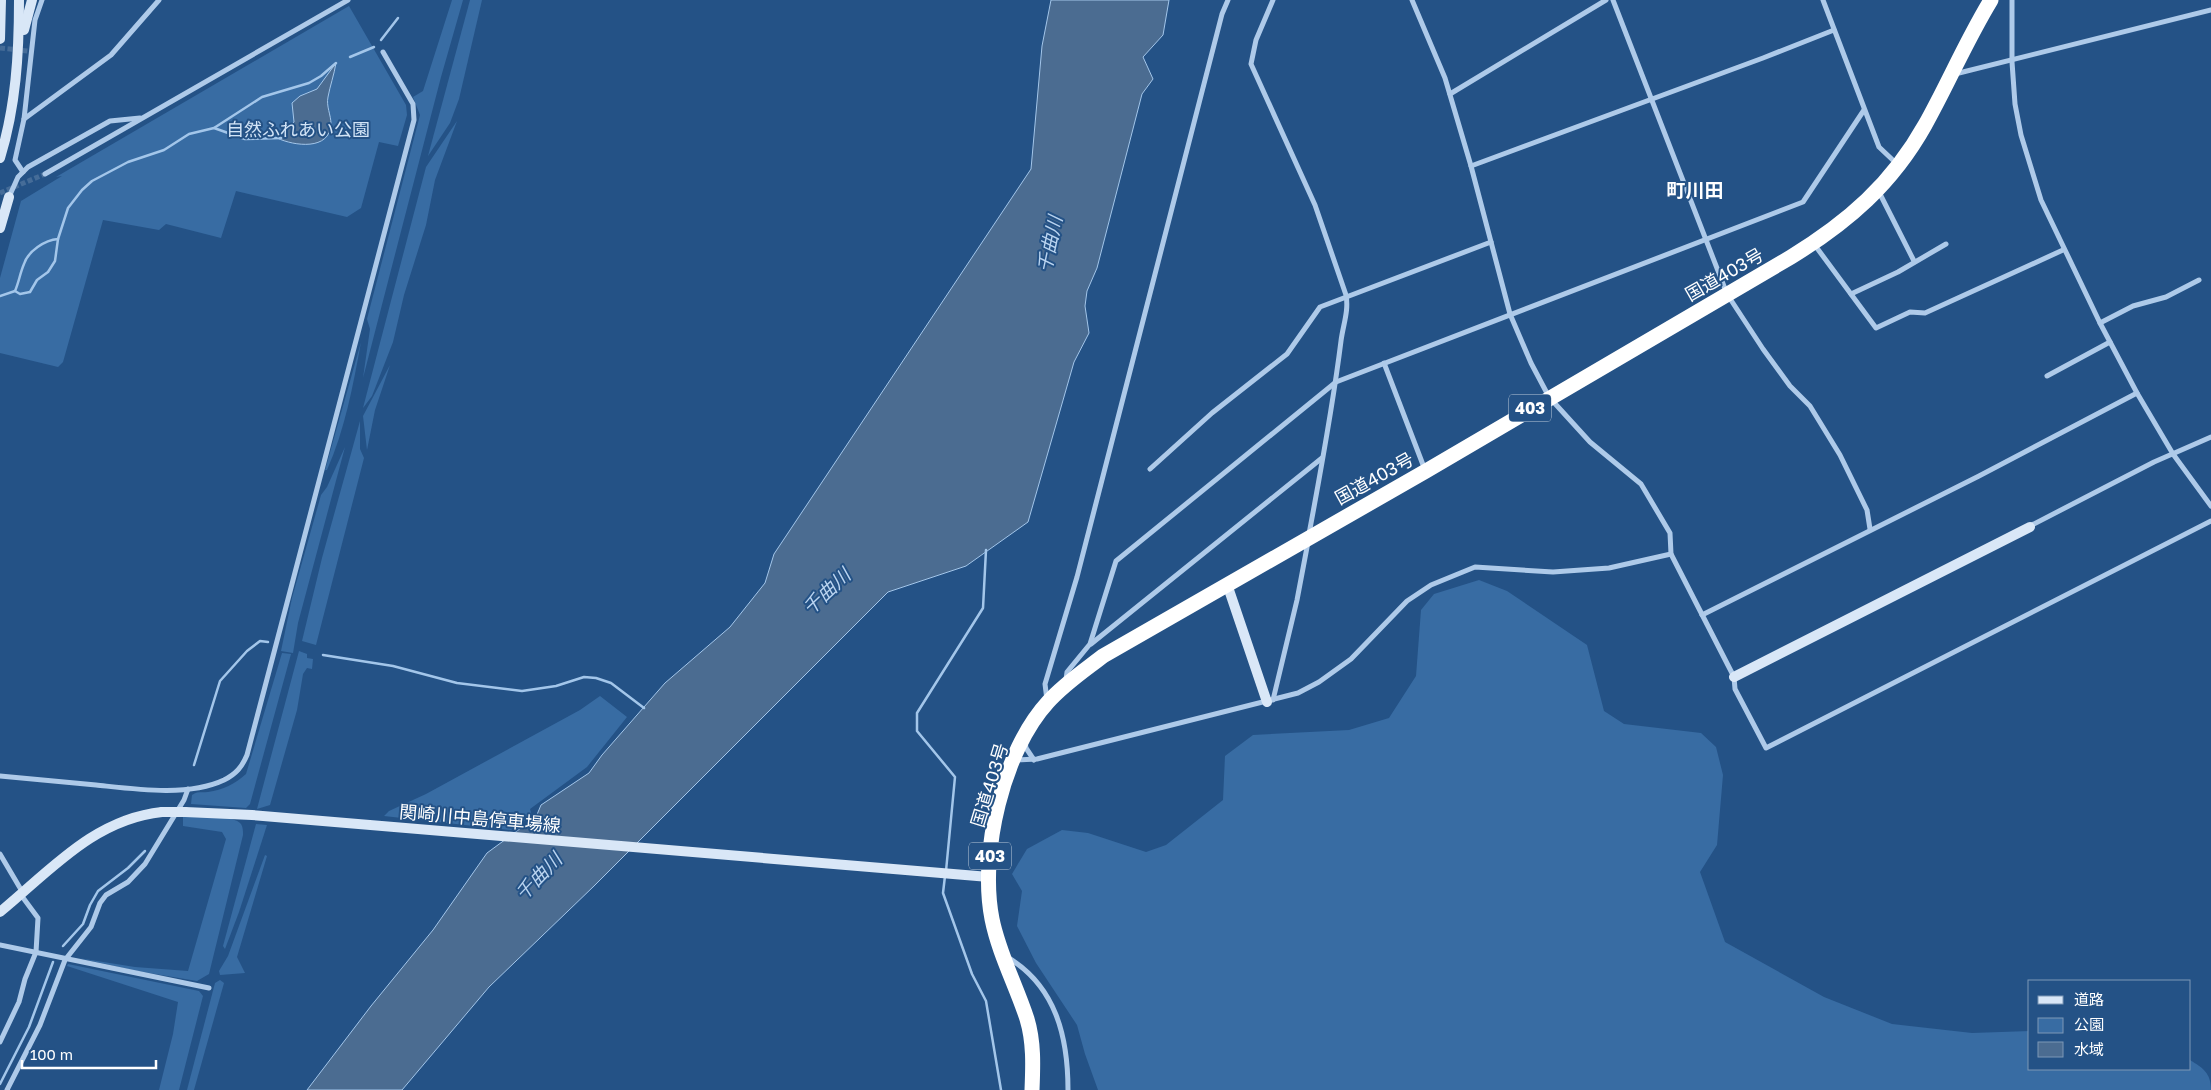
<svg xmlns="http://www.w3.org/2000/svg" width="2211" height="1090" viewBox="0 0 2211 1090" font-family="'Golos Text','Noto Sans JP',sans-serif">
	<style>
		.green { fill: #386ca3 }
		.water { fill: #4b6c91; stroke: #a3c6ea }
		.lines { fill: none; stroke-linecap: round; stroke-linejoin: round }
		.stream { stroke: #a3c6ea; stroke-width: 2.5 }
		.street-tunnel { stroke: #456c98; stroke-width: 5; stroke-dasharray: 5 2.5; stroke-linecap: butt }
		.street { stroke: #aecae9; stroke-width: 5 }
		.secondary { stroke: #d9e7f7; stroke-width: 10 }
		.highway { stroke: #fff; stroke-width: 15 }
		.secondary-bridge { stroke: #d9e7f7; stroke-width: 10 }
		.labels { text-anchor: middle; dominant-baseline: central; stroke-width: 4; stroke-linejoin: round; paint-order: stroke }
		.shield { fill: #245286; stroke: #bdcbdb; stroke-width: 1 }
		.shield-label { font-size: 16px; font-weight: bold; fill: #fff }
		.park-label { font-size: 18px; fill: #d2e4f7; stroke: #245286 }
		.street-label { font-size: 18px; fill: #fff; stroke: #245286 }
		.neighbourhood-label { font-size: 19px; font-weight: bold; fill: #fff; stroke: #245286 }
		.water-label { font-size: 19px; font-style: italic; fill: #bad4f0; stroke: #245286 }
	</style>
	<rect width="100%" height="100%" fill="#245286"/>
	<g class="green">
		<path d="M452 0H463L441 77 363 378 370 329 367 319 420 115 413 97 423 91Z"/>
		<path d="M470 0H482L459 99 450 123 428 156Z"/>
		<path d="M349 6 406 105 407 115 398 146 379 142 361 208 347 217 236 191 221 238 166 224 159 230 103 220 63 362 58 367 0 353V278L21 201 62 176 56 177Z"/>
		<path d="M457 121 435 180 426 225 404 295 393 342 372 396 363 408 426 167Z"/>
		<path d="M361 342C353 386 345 429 327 470H325Z"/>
		<path d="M390 365 375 410 367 450 363 416Z"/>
		<path d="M360 421V449L364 458 316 645 302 641 322 558Z"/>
		<path d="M345 447 298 623 293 653 281 651 292 598 321 495 327 487Z"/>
		<path d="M1479 580 1507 591 1587 645 1604 711 1624 724 1701 733 1716 747 1723 775 1717 845 1700 872 1725 942 1824 997 1892 1024 1972 1033 2030 1031V1069H2190V1060C2203 1068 2211 1073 2211 1090H1098L1085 1054 1077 1025 1036 963 1017 926 1022 891 1012 874 1027 849 1062 830 1088 833 1146 852 1166 845 1223 800 1225 756 1253 735 1349 730 1389 718 1416 676 1421 610 1434 594Z"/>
		<path d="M299 651 307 654V658L313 659 312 669 307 668 303 674 297 710 270 805 257 809Z"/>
		<path d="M282 653 291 654 250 804 246 808 191 804 192 795C197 791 202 793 208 792 223 790 235 784 246 774Z"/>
		<path d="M600 696 627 717 587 767 530 809 532 816 511 830 384 816 389 811 426 794 580 710Z"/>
		<path d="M183 816C194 817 235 815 241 824 243 827 243 831 243 835L209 974 197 981 137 971 78 958 135 967 188 971 226 839 222 832 183 826Z"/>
		<path d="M256 824 267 825 239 912 225 949 223 946Z"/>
		<path d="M265 855 267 856 237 957 245 973 220 975 219 971 228 956Z"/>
		<path d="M68 964 199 991 203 996 179 1090H159L173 1034 178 1002 67 966Z"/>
		<path d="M220 980 224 983 194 1090H187L215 983Z"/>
	</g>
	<g class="water">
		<path d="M1051 0H1169L1163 35 1143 57 1153 79 1142 94 1097 268 1087 291 1085 306 1089 333 1074 362 1028 522 966 566 888 592 594 886 489 987 402 1090H307L371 1006 433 930 487 853 536 817 541 805 589 773 602 755 665 683 730 627 765 583 774 554 1031 169 1042 46Z"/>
		<path d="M336 63C334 75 330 86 328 97 326 106 331 115 331 124 330 151 294 146 277 138L294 122 292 103 300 96 317 89Z"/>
	</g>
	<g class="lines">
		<g class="stream">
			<path d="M381 40 398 18"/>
			<path d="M350 57 374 47"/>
			<path d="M214 128 245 139 281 138"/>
			<path d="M15 291 20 294 30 292 37 280 48 272 55 261 58 239"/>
			<path d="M0 296 15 291C19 282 20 273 24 264 28 251 45 240 58 239L68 208 82 190 92 181 128 162 164 150 189 134 214 128 262 97 309 83 321 76 336 63"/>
			<path d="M323 655 393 666 457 683 522 691 556 686 584 677 596 678 611 683 644 708"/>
			<path d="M194 765 220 681 247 651 260 641 268 642"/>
			<path d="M946 871 955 777 917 731V713L983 608 986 550"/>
			<path d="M945 876 943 893 972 974 986 1001 1001 1090"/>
			<path d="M63 946 83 924 90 905 98 891 128 868 145 851"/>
			<path d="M0 1084 29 1027 53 962"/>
		</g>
		<g class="street-tunnel">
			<path d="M0 48 28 51"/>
			<path d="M0 193 45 174"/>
		</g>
		<g class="street">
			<path d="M1273 0 1256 40 1251 64 1315 205 1346 295C1349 311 1343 325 1341 341 1333 405 1321 470 1309 534"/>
			<path d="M1412 0 1445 78 1471 166 1510 314 1531 363 1549 397 1590 442 1641 484 1670 533 1671 554 1734 677 1735 689 1766 748 2211 521"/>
			<path d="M1613 0 1727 294 1763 349 1790 386 1810 406 1840 455 1867 510 1870 529"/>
			<path d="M1823 0 1879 147 1897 164"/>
			<path d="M2012 0V62L2015 104 2021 135 2041 200 2100 323 2137 393 2173 454 2211 506"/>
			<path d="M1955 74 2211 10"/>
			<path d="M1450 94 1606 0"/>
			<path d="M24 119 111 55 159 0"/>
			<path d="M1471 166 1763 58 1834 30"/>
			<path d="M23 172 15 160 24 119 35 20 42 0"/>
			<path d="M45 174 348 0"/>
			<path d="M1879 192 1914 261"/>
			<path d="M9 197 18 177 28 167 110 121 140 118"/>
			<path d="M1814 244 1876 328 1910 312 1925 313 2063 250"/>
			<path d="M1851 294 1898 272 1946 244"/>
			<path d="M2100 323 2133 306 2166 297 2199 280"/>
			<path d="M1384 363 1425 470"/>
			<path d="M2047 376 2110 342"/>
			<path d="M1150 469 1212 413 1287 354 1320 307 1491 242"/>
			<path d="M2030 526 2154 462 2211 437"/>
			<path d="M1702 615 1979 476 2137 393"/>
			<path d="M1091 644 1322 458"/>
			<path d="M1066 679 1067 672 1090 644 1116 561 1336 382 1803 202 1864 110"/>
			<path d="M1047 700 1045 684 1077 577 1222 14 1228 0"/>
			<path d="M1273 700 1297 600 1308 542"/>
			<path d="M1025 742 1026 748 1034 760"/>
			<path d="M1016 760 1037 759 1298 693 1319 682 1351 659 1407 601 1431 585 1475 567 1553 572 1609 568 1671 554"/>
			<path d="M0 776C32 779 64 782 96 785 134 789 188 797 224 780 236 774 242 767 247 755L414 120 413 104 383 52"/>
			<path d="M0 854 23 893"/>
			<path d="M0 945 209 988"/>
			<path d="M1007 957C1056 986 1068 1037 1068 1090"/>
			<path d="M0 1042 19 1002 25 979 36 952 38 918 21 895"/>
			<path d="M7 1090 40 1025 65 960 91 927 100 903 106 895 128 882 145 864 184 800 188 789"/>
		</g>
		<g class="secondary">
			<path d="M24 30 32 0"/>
			<path d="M0 39 1 0"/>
			<path d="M0 158C16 106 19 54 19 0"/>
			<path d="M0 228 9 197"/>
			<path d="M1227 584 1267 702"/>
			<path d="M1734 677 2030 527"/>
			<path d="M185 812 252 815 989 877"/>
			<path d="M0 912C50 871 94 819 162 812"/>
		</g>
		<path class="highway" d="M1032 1090C1033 1066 1034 1042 1027 1019 1016 985 999 954 992 919 979 853 1003 751 1048 702 1064 684 1085 670 1103 656L1426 471 1791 257C1848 222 1892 184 1925 125 1948 84 1966 41 1991 0"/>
		<path class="secondary-bridge" d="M162 812H185"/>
	</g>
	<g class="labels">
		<g class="shield">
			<rect x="1509" y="394.5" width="42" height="27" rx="4"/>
			<rect x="969" y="842.5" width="42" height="27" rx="4"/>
		</g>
		<g class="shield-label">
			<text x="1530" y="408">403</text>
			<text x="990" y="856">403</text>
		</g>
		<g class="park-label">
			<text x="298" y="129">自然ふれあい公園</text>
		</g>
		<g class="street-label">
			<text transform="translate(1724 274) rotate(-30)">国道403号</text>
			<text transform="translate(1374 478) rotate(-29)">国道403号</text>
			<text transform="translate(989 785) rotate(-73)">国道403号</text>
			<text transform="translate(480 818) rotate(5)">関崎川中島停車場線</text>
		</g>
		<g class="neighbourhood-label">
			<text x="1695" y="189">町川田</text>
		</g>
		<g class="water-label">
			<text transform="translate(1049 244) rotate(-78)">千曲川</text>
			<text transform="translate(826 591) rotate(-43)">千曲川</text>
			<text transform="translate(538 876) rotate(-46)">千曲川</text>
		</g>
	</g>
	<rect x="2028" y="980" width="162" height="90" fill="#245286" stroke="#7c97b6"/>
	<rect x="2038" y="996" width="25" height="8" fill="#d9e7f7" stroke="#7c97b6"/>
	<text x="2074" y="1005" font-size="15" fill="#ffffff">道路</text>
	<rect x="2038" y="1018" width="25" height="15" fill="#386ca3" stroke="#7c97b6"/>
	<text x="2074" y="1030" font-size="15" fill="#ffffff">公園</text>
	<rect x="2038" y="1042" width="25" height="15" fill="#4b6c91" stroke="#7c97b6"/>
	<text x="2074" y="1055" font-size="15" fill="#ffffff">水域</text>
	<path d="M22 1060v8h134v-8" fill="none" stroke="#ffffff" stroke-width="2.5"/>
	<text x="30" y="1060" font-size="15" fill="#ffffff" stroke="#245286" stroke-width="4" paint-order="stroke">100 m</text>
</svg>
